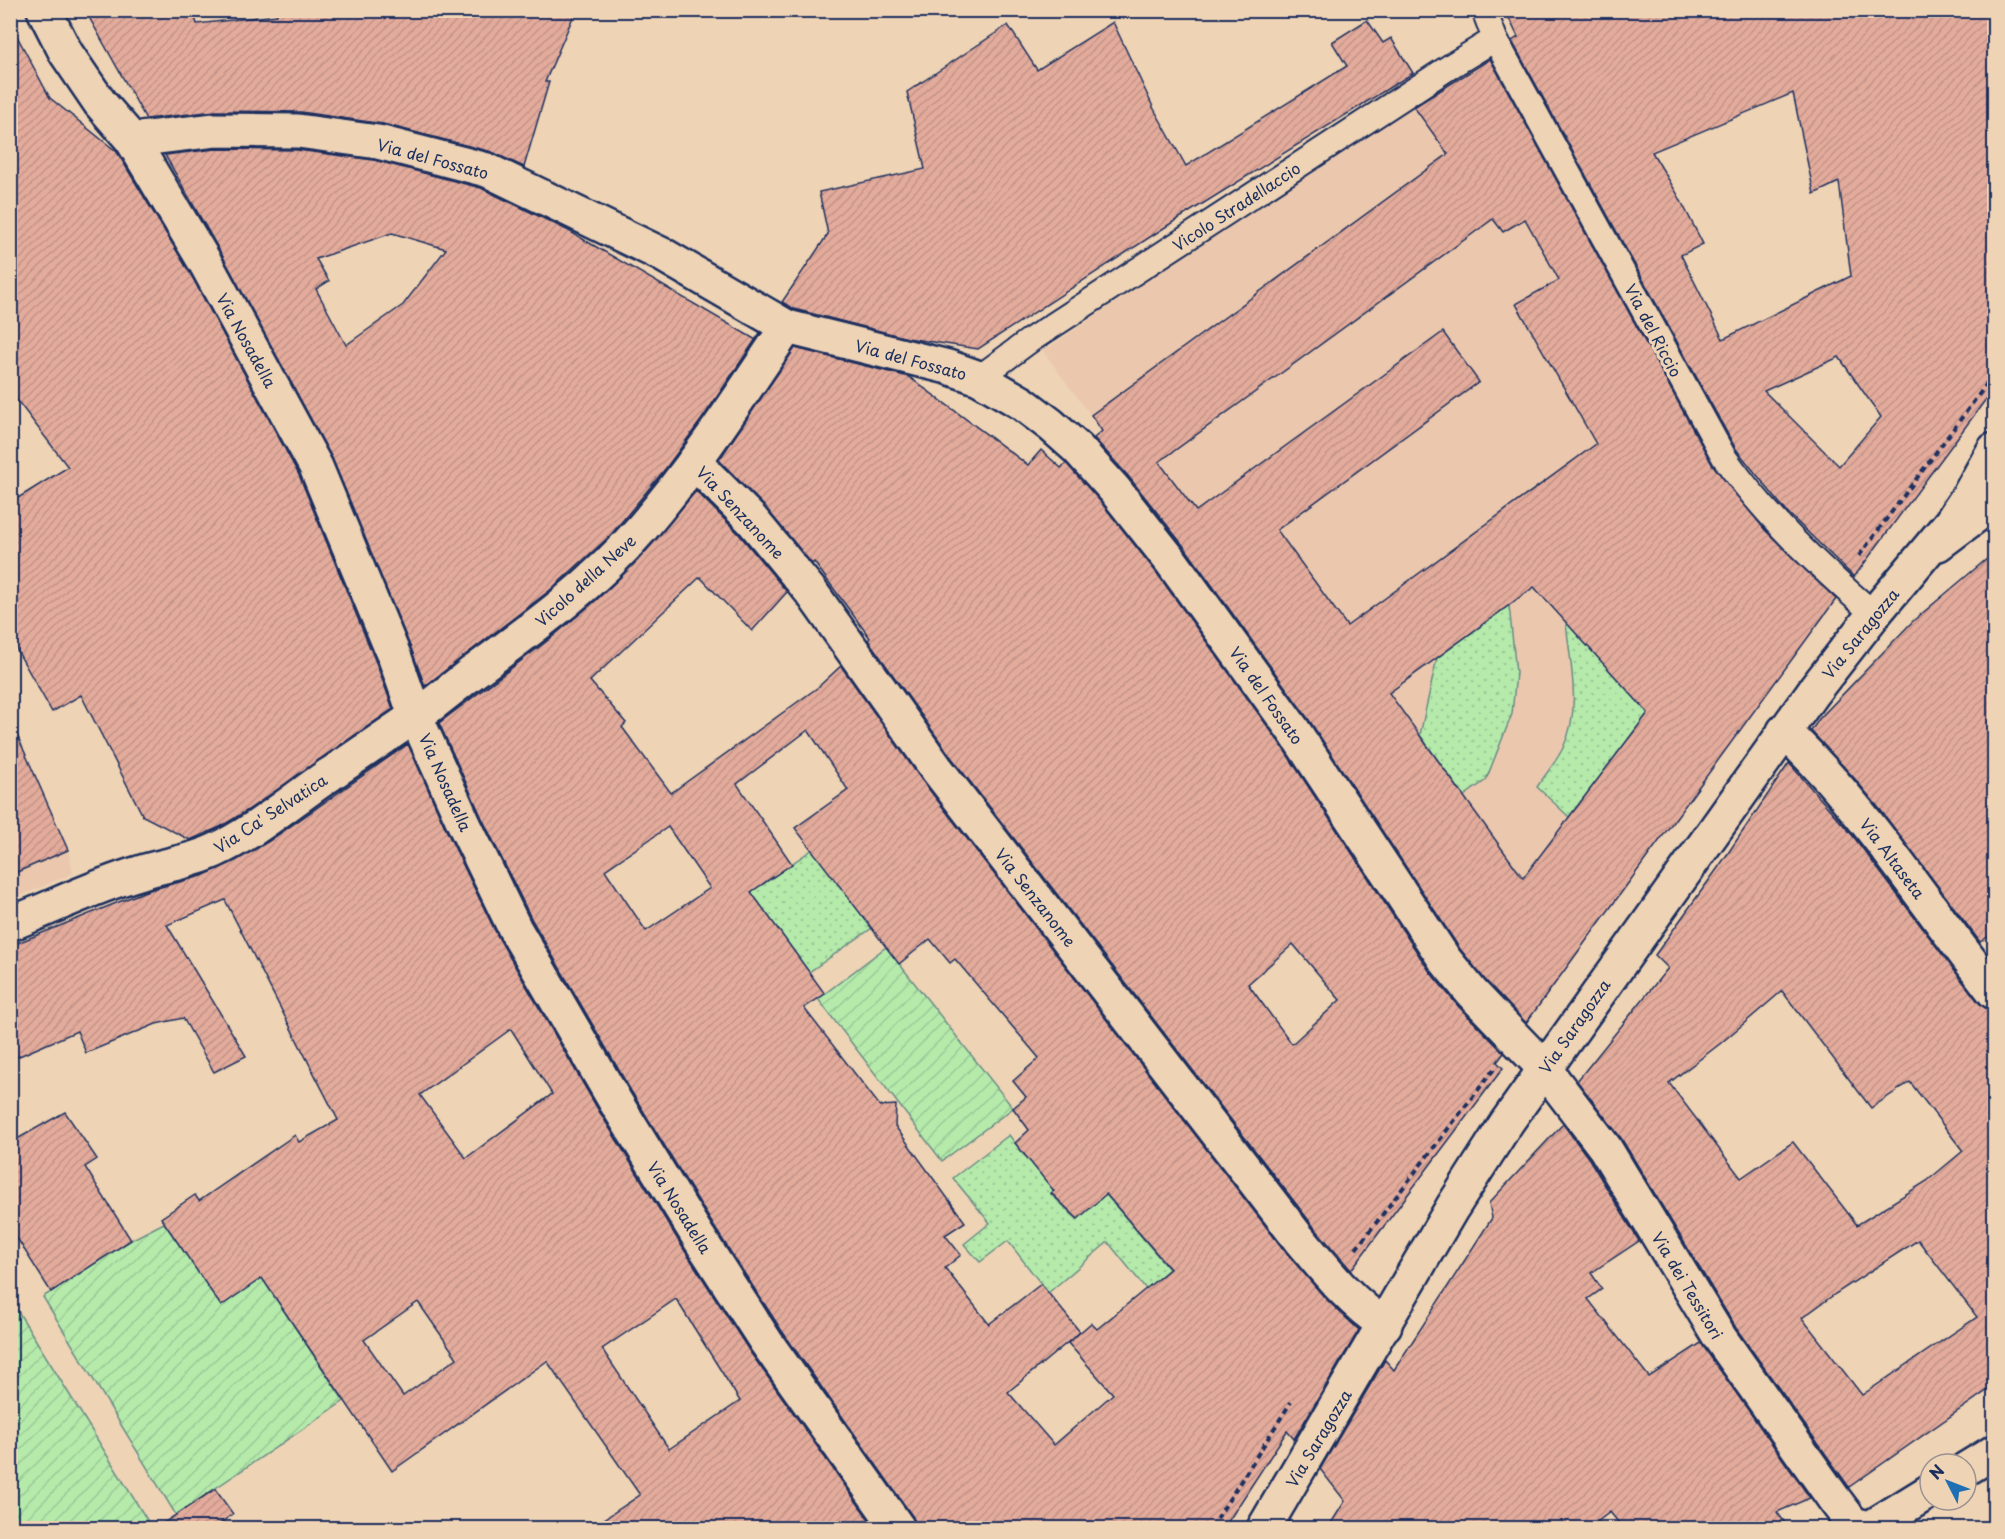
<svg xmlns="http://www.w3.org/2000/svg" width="2005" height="1539" viewBox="0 0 2005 1539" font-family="'Playpen Sans',sans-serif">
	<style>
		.built { fill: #ebc7ad }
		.grass { fill: url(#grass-dots); stroke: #688c84; stroke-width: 1.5 }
		.garden { fill: url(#garden-furrows); stroke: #688c84; stroke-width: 1.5 }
		.building { fill: url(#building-hatch); stroke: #1b2f5e; stroke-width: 1.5; fill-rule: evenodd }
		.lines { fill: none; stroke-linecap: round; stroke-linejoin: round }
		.service-casing { stroke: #1b2f5e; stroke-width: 28 }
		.pedestrian-casing { stroke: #1b2f5e; stroke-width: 38 }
		.minor-casing { stroke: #1b2f5e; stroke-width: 38 }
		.tertiary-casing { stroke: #1b2f5e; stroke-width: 38 }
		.path { stroke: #1b2f5e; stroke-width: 4; stroke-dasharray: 6 4.5; stroke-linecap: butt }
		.service { stroke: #eed3b5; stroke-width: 24 }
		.pedestrian { stroke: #eed3b5; stroke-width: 33 }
		.minor { stroke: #eed3b5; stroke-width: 33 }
		.tertiary { stroke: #eed3b5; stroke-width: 33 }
		.labels { text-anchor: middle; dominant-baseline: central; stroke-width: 6; stroke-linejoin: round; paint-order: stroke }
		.street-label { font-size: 16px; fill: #1b2f5e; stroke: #eed3b5 }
	</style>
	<defs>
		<pattern id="grass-dots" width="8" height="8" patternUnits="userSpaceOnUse" patternTransform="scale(1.5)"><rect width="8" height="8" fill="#b5eaab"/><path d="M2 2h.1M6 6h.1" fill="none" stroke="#9bc996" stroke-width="1.8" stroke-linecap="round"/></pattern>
		<pattern id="garden-furrows" width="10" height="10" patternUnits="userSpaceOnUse" patternTransform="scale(1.5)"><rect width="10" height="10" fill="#b5eaab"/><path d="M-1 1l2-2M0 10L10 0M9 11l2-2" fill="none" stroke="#9bc996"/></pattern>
		<pattern id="building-hatch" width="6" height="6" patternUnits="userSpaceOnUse" patternTransform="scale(1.5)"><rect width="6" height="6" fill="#e3ab9b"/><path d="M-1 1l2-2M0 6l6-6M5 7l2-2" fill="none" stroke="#c29388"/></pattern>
	</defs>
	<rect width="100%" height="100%" fill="#eed3b5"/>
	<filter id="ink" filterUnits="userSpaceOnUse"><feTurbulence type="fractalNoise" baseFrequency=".0167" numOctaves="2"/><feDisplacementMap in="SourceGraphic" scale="12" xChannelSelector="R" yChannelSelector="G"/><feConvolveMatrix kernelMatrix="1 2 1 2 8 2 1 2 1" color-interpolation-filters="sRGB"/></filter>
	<g filter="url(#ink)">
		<g class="built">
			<path d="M1481 61 1550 179 1608 436 1534 490 1748 719 1467 939 1137 478 1043 351 1192 250Z"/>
			<path d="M28 759 68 850 73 873 11 900V767Z"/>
		</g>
		<g class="grass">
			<path d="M1509 605 1516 673 1512 714 1486 780 1464 796 1420 735 1437 658Z"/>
			<path d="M1566 622 1648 713 1569 817 1537 787C1545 775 1556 762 1563 748 1582 709 1570 663 1566 622Z"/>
			<path d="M813 849 872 928 809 972 751 892Z"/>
			<path d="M1009 1135 1025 1156 1065 1183 1051 1194 1077 1219 1096 1183 1169 1269 1146 1289 1108 1242 1048 1293 1008 1241 980 1262 964 1244 990 1223 953 1178Z"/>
		</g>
		<g class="garden">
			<path d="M886 947 1013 1108 942 1161 818 999Z"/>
			<path d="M164 1223 221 1305 262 1278 344 1401 176 1515 43 1297 131 1240Z"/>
			<path d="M11 1300 152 1528H11Z"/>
		</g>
		<g class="building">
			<path d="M85 10H193L197 24 277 15 276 10H576L545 82H549L524 167 492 152 383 124 301 112 215 111 146 119Z"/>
			<path d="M1505 10H1995L1993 171 1995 387 1854 577 1786 511 1736 449 1512 41 1518 37ZM1793 93 1814 194 1839 182 1851 276 1723 339 1681 255 1703 244 1678 195 1652 152ZM1839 357 1881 417 1839 466 1764 391Z"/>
			<path d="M1367 20 1383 43 1391 38 1413 73 1170 224 978 349 907 338 794 309 782 302 828 234 819 192 925 169 907 92 1008 25 1037 70 1113 22 1154 109 1186 166 1347 66 1332 42Z"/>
			<path d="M10 23 50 98 117 152 190 273 299 475 377 665 393 709 248 810 220 827 190 840 143 816 81 695 52 712 10 638V503L68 467 10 391Z"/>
			<path d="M1490 59 1712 464 1765 530 1836 599 1526 1023 1486 981 1460 949 1309 720 1186 549 1129 477 1094 438 1102 431 1091 415 1448 154 1414 107ZM1493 219 1503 232 1525 219 1559 280 1516 304 1596 444 1347 626 1277 530 1479 382 1443 332 1196 511 1159 462ZM1534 587 1648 713 1523 878 1389 693Z"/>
			<path d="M216 149 297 150 374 160 481 188 569 231 756 340 760 333 702 419 666 468 610 536 549 591 425 686 412 651 332 458 222 255 165 155ZM392 233 446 249 403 305 346 345 316 289 329 281 316 259Z"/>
			<path d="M795 348 909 377 1028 465 1041 450 1061 468 1066 463 1100 501 1156 572 1279 742 1430 972 1458 1006 1504 1053 1497 1062 1503 1068 1351 1270 1314 1227 951 757 868 640 870 638 814 562 812 564 766 508 719 460ZM1293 944 1340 1000 1292 1044 1248 984Z"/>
			<path d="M696 491 738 533 787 592 752 631 700 577 590 681 626 723 622 727 671 793 817 688 841 666 921 779 1284 1250 1325 1298 1359 1330 1294 1439 1287 1431 1224 1528H916L913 1517 782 1331 715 1228 631 1091 532 920 482 818 439 723 551 638 595 601 637 561ZM808 730 848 790 795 828 899 964 930 939 950 963 955 959 1039 1058 1013 1081 1026 1097 1013 1108 1029 1130 1015 1143 1054 1191 1051 1193 1078 1219 1106 1194 1170 1269 1097 1329 1091 1323 1068 1343 1113 1394 1054 1445 1008 1392 1080 1332 1041 1284 989 1324 945 1268 961 1255 945 1235 965 1222 895 1126 896 1105 880 1106 804 1008 825 994 751 892 792 864 737 784ZM668 827 710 888 646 931 605 870Z"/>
			<path d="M1995 552V932L1980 942 1882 812 1855 779 1811 731 1819 719 1913 621Z"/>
			<path d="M10 719 68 850 10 875Z"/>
			<path d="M408 744 448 834 498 937 599 1111 683 1248 750 1352 875 1528H591L640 1495 547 1361 392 1471 262 1278 221 1306 161 1218 195 1195 199 1201 295 1135 299 1142 338 1120 225 900 167 925 246 1056 214 1072 183 1018 156 1024 86 1053 77 1031 10 1060V946L146 891 202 876 237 860 269 841ZM511 1029 552 1094 466 1158 420 1095ZM676 1299 740 1401 669 1449 602 1349ZM418 1302 457 1358 403 1396 364 1340Z"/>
			<path d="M1789 763 1853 836 1979 1003 1988 1010 1995 1018V1385L1849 1487 1736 1328 1621 1138 1577 1081 1668 968 1655 955 1720 865ZM1782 991 1871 1108 1910 1082 1963 1151 1927 1181 1857 1225 1793 1142 1741 1178 1669 1083 1721 1043ZM1918 1240 1977 1317 1862 1395 1802 1318 1835 1294Z"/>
			<path d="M65 1112 97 1159 85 1167 131 1240 51 1292 10 1227V1143Z"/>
			<path d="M1563 1124 1589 1159 1639 1241 1591 1273 1602 1289 1588 1299 1649 1377 1701 1343 1810 1498 1777 1512 1789 1528H1623L1610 1512 1589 1528H1328L1345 1501 1320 1469 1385 1360 1394 1370 1492 1218 1489 1203Z"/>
			<path d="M215 1489 233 1514 213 1528H156Z"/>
		</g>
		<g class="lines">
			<g class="service-casing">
				<g id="service">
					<path d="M1484 10 1495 39 1724 457C1766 517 1819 567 1874 614"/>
					<path d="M979 378 1029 341 1454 64 1495 39"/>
				</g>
			</g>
			<g class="pedestrian-casing">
				<path id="pedestrian" d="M329 775 430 706 472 673"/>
			</g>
			<g class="minor-casing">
				<g id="minor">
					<path d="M44 10 66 53 100 103 132 140 206 264 316 467 395 658 415 715 465 826 515 929 615 1101 699 1238 766 1342 898 1528"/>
					<path d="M132 140 215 130 298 131 378 142 487 170 663 255 787 327 948 367 979 378 1022 403 1051 425 1078 449 1114 489 1171 561 1294 731 1445 960 1472 993 1544 1068 1605 1148 1720 1338 1834 1499 1853 1524 1870 1528 1930 1491"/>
					<path d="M694 462 752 520 812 593 936 768 1299 1239C1326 1271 1350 1302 1385 1325"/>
					<path d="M1938 544 1994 502"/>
					<path d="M472 673C532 629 593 585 642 528 696 465 741 395 787 327"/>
					<path d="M1784 731C1865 808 1925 904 1994 992"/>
					<path d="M10 924C53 907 95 886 139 873 164 865 190 862 214 851 254 833 292 800 329 775"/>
					<path d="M1966 1469 1994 1452"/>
				</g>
			</g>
			<g class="tertiary-casing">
				<path id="tertiary" d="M1264 1528 1452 1208 1507 1122 1813 692 1874 614 1951 522 1969 495 1994 450"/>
			</g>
			<g class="path">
				<path d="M1859 556 1986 385 1990 374H1994"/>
				<path d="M1356 1249 1494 1069"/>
				<path d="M1211 1528 1291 1402"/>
			</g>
			<use href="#service" class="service"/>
			<use href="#pedestrian" class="pedestrian"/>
			<use href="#minor" class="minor"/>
			<use href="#tertiary" class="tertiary"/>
		</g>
	</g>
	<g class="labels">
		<g class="street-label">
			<text transform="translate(433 158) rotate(15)">Via del Fossato</text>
			<text transform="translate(1236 206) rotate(-33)">Vicolo Stradellaccio</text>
			<text transform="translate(1654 330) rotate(62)">Via del Riccio</text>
			<text transform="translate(247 340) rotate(61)">Via Nosadella</text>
			<text transform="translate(911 359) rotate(15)">Via del Fossato</text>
			<text transform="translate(741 512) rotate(47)">Via Senzanome</text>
			<text transform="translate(585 580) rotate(-42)">Vicolo della Neve</text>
			<text transform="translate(1860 633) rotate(-51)">Via Saragozza</text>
			<text transform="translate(1267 695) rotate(55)">Via del Fossato</text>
			<text transform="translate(446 782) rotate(66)">Via Nosadella</text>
			<text transform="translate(270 813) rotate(-33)">Via Ca' Selvatica</text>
			<text transform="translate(1893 858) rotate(53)">Via Altaseta</text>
			<text transform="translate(1036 897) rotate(52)">Via Senzanome</text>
			<text transform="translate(1574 1026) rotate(-55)">Via Saragozza</text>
			<text transform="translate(680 1207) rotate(58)">Via Nosadella</text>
			<text transform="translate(1688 1285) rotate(59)">Via dei Tessitori</text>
			<text transform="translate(1318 1438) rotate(-59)">Via Saragozza</text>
		</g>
	</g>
	<rect width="2005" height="1539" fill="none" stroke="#eed3b5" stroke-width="36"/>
	<rect x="18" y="18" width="1969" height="1503" fill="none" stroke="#1b2f5e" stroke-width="2" filter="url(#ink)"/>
	<g transform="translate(1948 1482) rotate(312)"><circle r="28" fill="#eed3b5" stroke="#9a9192" stroke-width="1.5"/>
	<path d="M0-4.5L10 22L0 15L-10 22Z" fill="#1f6fb2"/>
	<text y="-9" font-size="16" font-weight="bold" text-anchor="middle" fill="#1b2f5e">N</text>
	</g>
</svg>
